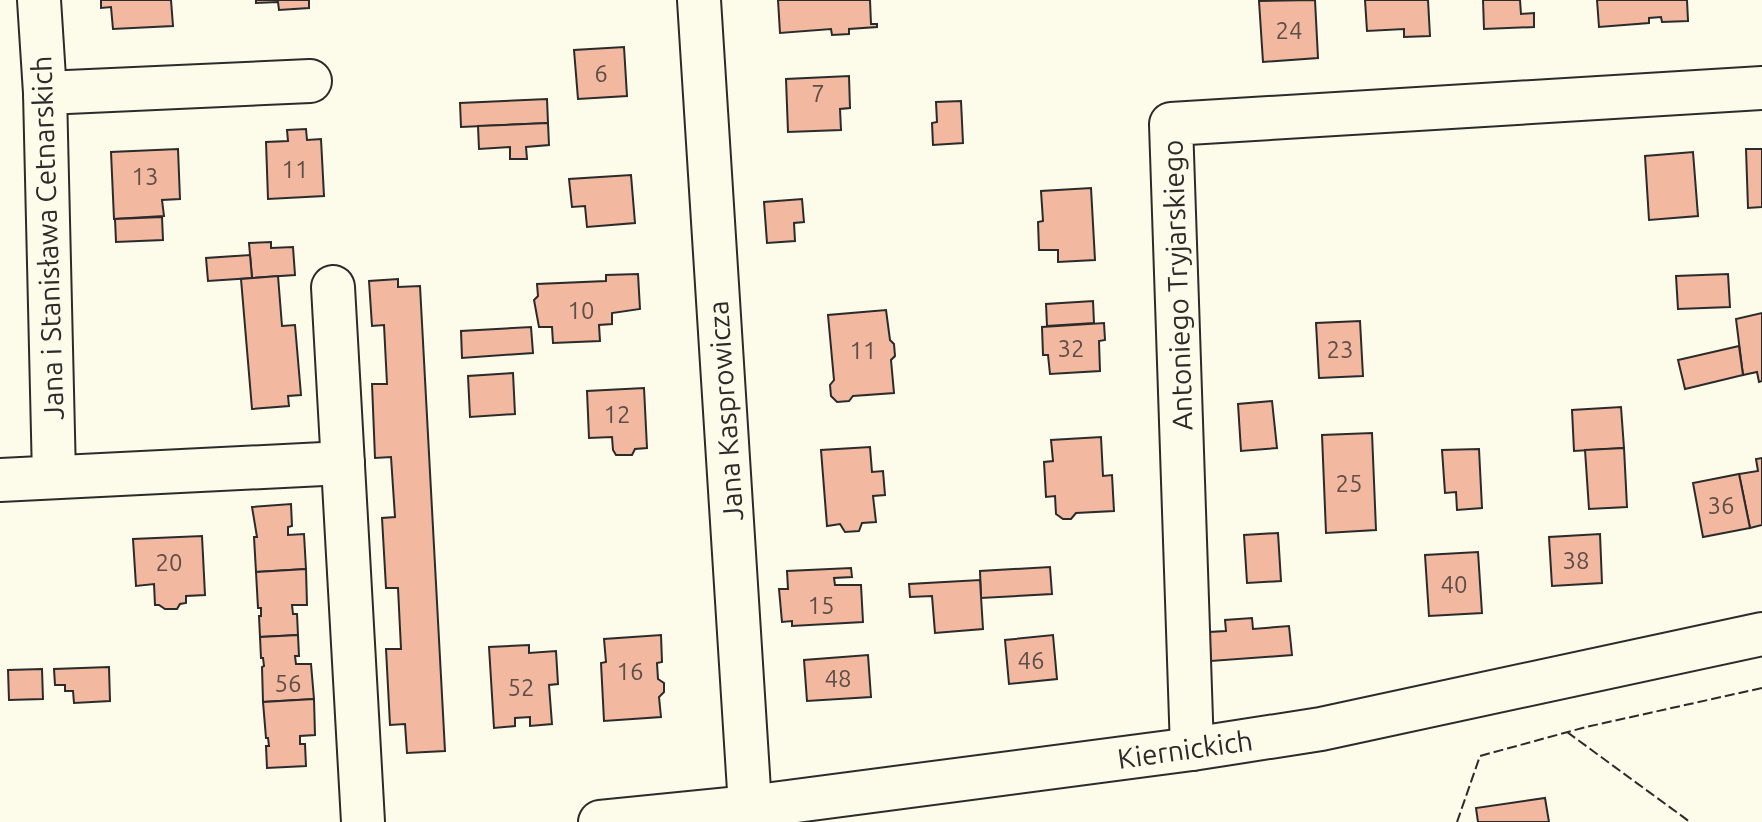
<svg xmlns="http://www.w3.org/2000/svg" width="1762" height="822" viewBox="0 0 1762 822" font-family="Ubuntu,sans-serif">
	<style>
		.building { fill: #f2b8a0; stroke: #2b2b2b; stroke-width: 2 }
		.lines { fill: none; stroke-linecap: round; stroke-linejoin: round }
		.minor-casing { stroke: #2b2b2b; stroke-width: 46 }
		.minor { stroke: #fdfbea; stroke-width: 42 }
		.fence { stroke: #2b2b2b; stroke-width: 2; stroke-dasharray: 10 4; stroke-linecap: butt }
		.labels { text-anchor: middle; dominant-baseline: central; stroke-width: 6; stroke-linejoin: round; paint-order: stroke }
		.number-label { font-size: 24px; fill: #5d4e48 }
		.street-label { font-size: 28px; fill: #2b2b2b; stroke: #fdfbea }
	</style>
	<rect width="100%" height="100%" fill="#fdfbea"/>
	<g class="building">
		<path d="M101 0H171L173 26 113 29 111 7 101 8Z"/>
		<path d="M256 0H309V8L279 10 278 2 256 3Z"/>
		<path d="M778 0H870L871 24H877V27L849 29V34L832 35 831 29 780 33Z"/>
		<path d="M1315 0 1318 58 1263 62 1259 1Z"/>
		<path d="M1365 0H1428L1430 36 1404 37V29L1367 31Z"/>
		<path d="M1483 0H1520L1521 14 1534 13V27L1484 29Z"/>
		<path d="M1597 0H1687L1688 21 1662 22 1661 17 1649 18V23L1599 27Z"/>
		<path d="M624 47 627 96 578 99 574 50Z"/>
		<path d="M849 76 850 108 840 109 841 130 788 132 786 79Z"/>
		<path d="M547 99 548 123 461 127 460 103Z"/>
		<path d="M961 101 963 143 933 145 932 123 937 122 936 102Z"/>
		<path d="M548 123 549 145 526 147 527 159H510V147L479 149 478 126Z"/>
		<path d="M306 129 307 140 321 139 324 196 268 199 266 142 288 141 287 130Z"/>
		<path d="M178 149 180 199 162 200 164 216 114 219 111 152Z"/>
		<path d="M1746 149H1762V207L1748 208Z"/>
		<path d="M1693 152 1698 216 1649 220 1645 156Z"/>
		<path d="M631 175 635 223 587 227 585 206 572 207 569 179Z"/>
		<path d="M1091 188 1095 260 1058 262V250H1039L1038 222 1043 221 1041 191Z"/>
		<path d="M802 199 804 222 794 223 795 241 767 243 764 202Z"/>
		<path d="M162 217 163 240 116 242 115 219Z"/>
		<path d="M271 242V248L293 247 295 275 252 278 249 243Z"/>
		<path d="M250 255 252 278 208 281 206 258Z"/>
		<path d="M638 274 640 309 612 313V324L599 325 600 341 553 343 552 327H539L534 300 538 296 537 284 606 281V275Z"/>
		<path d="M1728 274 1730 307 1678 309 1676 276Z"/>
		<path d="M278 276 282 326 295 325 301 395 288 396 289 406 252 409 241 279Z"/>
		<path d="M398 279V287L420 286 445 751 407 753 405 724 390 725 386 649H401L398 588H386L382 518 395 517 391 457 375 458 372 384H387L384 325 372 326 369 281Z"/>
		<path d="M1093 301 1094 323 1047 326 1046 304Z"/>
		<path d="M886 310 890 340 894 344 895 356 891 360 894 393 853 396 849 401 837 402 831 396 830 385 834 380 828 315Z"/>
		<path d="M1762 313V381L1759 382 1757 372 1743 375 1736 319Z"/>
		<path d="M1360 321 1363 376 1319 378 1316 323Z"/>
		<path d="M1104 323 1105 340 1099 341 1100 371 1050 374 1048 355H1043L1042 327Z"/>
		<path d="M531 327 533 353 462 358 461 331Z"/>
		<path d="M1739 346 1743 375 1685 389 1678 360Z"/>
		<path d="M513 373 515 414 470 417 468 376Z"/>
		<path d="M644 388 647 448 635 449 632 455H616L613 450 612 437 589 438 587 391Z"/>
		<path d="M1272 401 1277 448 1241 451 1238 404Z"/>
		<path d="M1621 407 1624 448 1574 451 1572 410Z"/>
		<path d="M1372 433 1376 530 1326 533 1322 435Z"/>
		<path d="M1101 437 1103 476 1112 475 1114 511 1076 513 1071 519H1063L1056 514 1055 496 1046 497 1044 462 1053 461 1051 440Z"/>
		<path d="M870 447 872 472 883 471 885 495 873 496 876 522 862 523 859 531 845 532 840 524 827 526 821 450Z"/>
		<path d="M1624 448 1627 507 1589 509 1585 450Z"/>
		<path d="M1479 449 1482 508 1457 510 1456 492 1445 493 1442 450Z"/>
		<path d="M1762 458V525L1750 528 1739 474 1758 471 1756 459Z"/>
		<path d="M1739 474 1750 528 1703 537 1693 483Z"/>
		<path d="M291 504 292 526 288 527V535L304 534 306 569 256 572 254 537H257L252 507Z"/>
		<path d="M1278 533 1281 581 1247 583 1244 535Z"/>
		<path d="M1600 534 1602 583 1552 586 1549 537Z"/>
		<path d="M202 536 205 595 186 596V603L180 604 177 609H165L159 605H155L154 584 136 586 133 539Z"/>
		<path d="M1478 552 1482 613 1429 616 1425 555Z"/>
		<path d="M1050 567 1052 594 981 598 980 571Z"/>
		<path d="M851 568 852 577 834 578 835 585H861L863 622 792 626V621L782 622 779 589H788L787 571Z"/>
		<path d="M306 569 307 605H292L293 614H297L298 635 260 637 259 616H261V608H258L256 572Z"/>
		<path d="M980 580 983 629 935 633 932 596 910 597 909 584Z"/>
		<path d="M1252 618 1253 629 1289 626 1292 655 1211 661 1209 632 1226 631 1225 620Z"/>
		<path d="M298 635 299 656H295L296 664H311L314 699 263 702 262 667 264 666 263 658H261L260 637Z"/>
		<path d="M661 635 662 662 657 663 658 679 664 683V692L659 697 661 717 604 721 601 663 606 662 604 639Z"/>
		<path d="M1053 635 1057 679 1009 684 1005 640Z"/>
		<path d="M529 645V653L556 651 558 684 549 685 552 724 530 726V717L515 718V726L494 728 489 647Z"/>
		<path d="M868 655 871 697 807 701 804 660Z"/>
		<path d="M109 667 110 701 74 703 73 691H65V685H55L54 669Z"/>
		<path d="M42 669 43 699 9 700 8 670Z"/>
		<path d="M314 699 315 735 300 736V744H305L306 766 267 768 266 746H269L268 738H266L263 702Z"/>
		<path d="M1545 798 1549 822H1478L1476 808Z"/>
	</g>
	<g class="lines">
		<g class="minor-casing">
			<g id="minor">
				<path d="M39 0 45 93 54 476"/>
				<path d="M699 0 751 822"/>
				<path d="M45 93 310 81"/>
				<path d="M333 287 363 822"/>
				<path d="M0 480 343 463"/>
				<path d="M1192 749 1171 124 1762 88"/>
				<path d="M600 822 750 807 1192 749 1321 729 1762 634"/>
			</g>
		</g>
		<use href="#minor" class="minor"/>
		<g class="fence">
			<path d="M1567 732 1690 822"/>
			<path d="M1457 822 1480 756 1586 727 1762 688"/>
		</g>
	</g>
	<g class="labels">
		<g class="number-label">
			<text x="1289" y="30">24</text>
			<text x="601" y="73">6</text>
			<text x="818" y="93">7</text>
			<text x="295" y="169">11</text>
			<text x="145" y="176">13</text>
			<text x="581" y="310">10</text>
			<text x="1071" y="348">32</text>
			<text x="1340" y="349">23</text>
			<text x="863" y="350">11</text>
			<text x="617" y="414">12</text>
			<text x="1349" y="483">25</text>
			<text x="1721" y="505">36</text>
			<text x="1576" y="560">38</text>
			<text x="169" y="562">20</text>
			<text x="1454" y="584">40</text>
			<text x="821" y="605">15</text>
			<text x="1031" y="660">46</text>
			<text x="630" y="671">16</text>
			<text x="838" y="678">48</text>
			<text x="288" y="683">56</text>
			<text x="521" y="687">52</text>
		</g>
		<g class="street-label">
			<text transform="translate(47 238) rotate(-92)">Jana i Stanisława Cetnarskich</text>
			<text transform="translate(1177 285) rotate(-92)">Antoniego Tryjarskiego</text>
			<text transform="translate(725 411) rotate(-94)">Jana Kasprowicza</text>
			<text transform="translate(1185 749) rotate(-8)">Kiernickich</text>
		</g>
	</g>
</svg>
